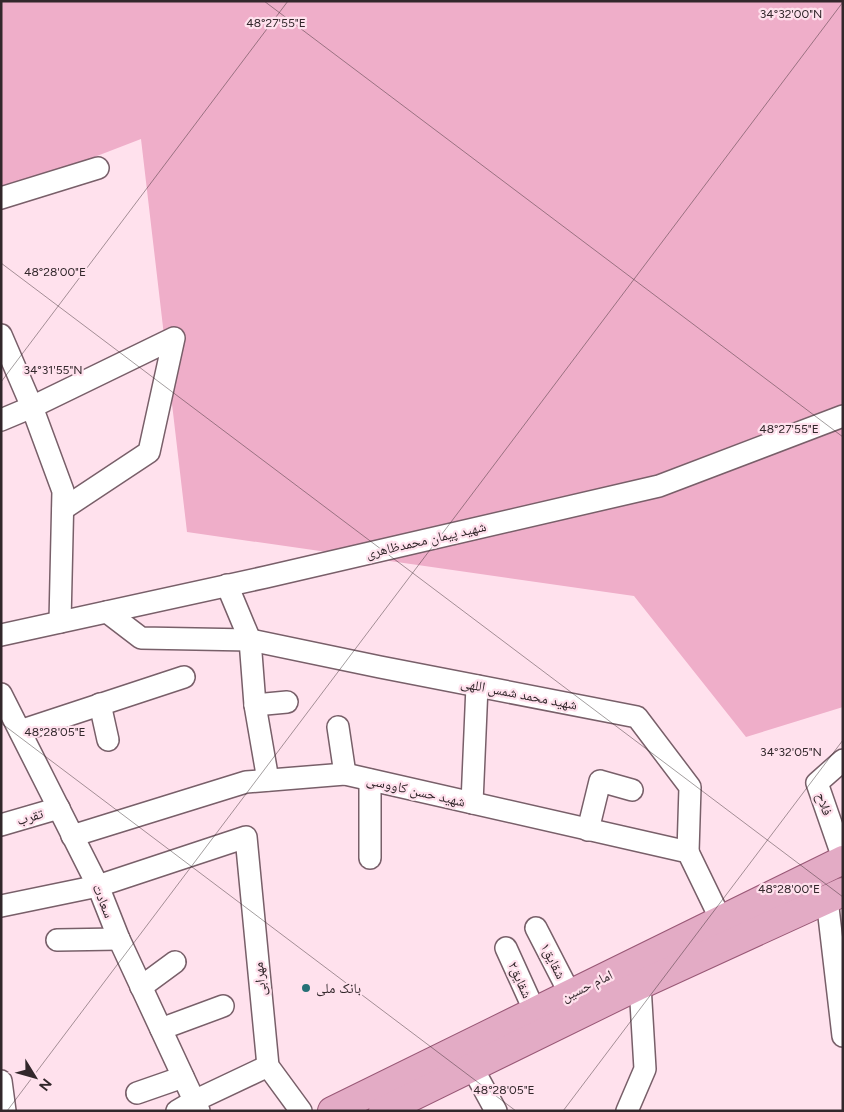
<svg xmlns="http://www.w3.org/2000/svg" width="844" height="1112" viewBox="0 0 844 1112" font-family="Figtree,'Noto Naskh Arabic',sans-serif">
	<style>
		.green { fill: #efaec9 }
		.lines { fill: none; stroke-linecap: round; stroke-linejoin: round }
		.street-casing { stroke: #785f69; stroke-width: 24 }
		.primary-casing { stroke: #995876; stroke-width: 30 }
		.street { stroke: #fff; stroke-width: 21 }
		.primary { stroke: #e3abc5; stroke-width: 28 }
		.ticks { fill: none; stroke: #32272b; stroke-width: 1; stroke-opacity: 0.45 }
		.poi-dot { fill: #267076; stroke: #ffe1ed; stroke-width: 2 }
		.labels { text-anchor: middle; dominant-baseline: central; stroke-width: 4.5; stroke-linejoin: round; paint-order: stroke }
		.street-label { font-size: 14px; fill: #32272b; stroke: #ffe1ed }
		.poi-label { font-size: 14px; fill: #32272b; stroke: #ffe1ed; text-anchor: start }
		.ticks-label { font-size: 12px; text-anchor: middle; fill: #32272b; stroke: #ffe1ed; stroke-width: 4.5; stroke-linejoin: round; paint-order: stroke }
	</style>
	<rect width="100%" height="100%" fill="#ffe1ed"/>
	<path class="green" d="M1 1H843V707L746 737 634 596 187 532 141 139 1 193Z"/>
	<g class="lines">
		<g class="street-casing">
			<g id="street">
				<path d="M1 198 98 168"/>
				<path d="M1 335 32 407 63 491 60 622"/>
				<path d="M1 420 32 407 174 338 149 452 63 509"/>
				<path d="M227 585 250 640 255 705 268 780"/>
				<path d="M107 612 141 638 250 640 380 667 637 717 690 787 688 852"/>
				<path d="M1 635 266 577 659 486 843 416"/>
				<path d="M1 694 98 886 119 939 199 1111"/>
				<path d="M100 704 108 740"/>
				<path d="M255 705 287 702"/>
				<path d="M338 727 345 774"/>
				<path d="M20 731 184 677"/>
				<path d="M843 760 817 783 843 858"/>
				<path d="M472 803 477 686"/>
				<path d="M1 825 59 808"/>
				<path d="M588 830 600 781 632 790"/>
				<path d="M72 836 246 782 345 774 688 852 721 920"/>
				<path d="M370 858V780"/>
				<path d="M827 899 843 1036"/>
				<path d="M1 906 98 886 246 837 268 1066 301 1111"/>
				<path d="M536 928 570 994"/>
				<path d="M57 940 119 939"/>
				<path d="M506 948 535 1012"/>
				<path d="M141 987 175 962"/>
				<path d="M161 1029 223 1006"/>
				<path d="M472 1067 496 1111"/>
				<path d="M1 1081 5 1111"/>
				<path d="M137 1093 183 1077"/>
				<path d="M177 1111 194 1101 268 1066"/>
				<path d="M627 1111 645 1069 640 985"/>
			</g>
		</g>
		<g class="primary-casing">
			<g id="primary">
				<path d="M332 1111 843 860"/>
				<path d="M383 1111 640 985 843 892"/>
			</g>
		</g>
		<use href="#street" class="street"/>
		<use href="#primary" class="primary"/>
	</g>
	<path class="ticks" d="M264 1 843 437M1 263 843 897M1 382 288 1M1 723 516 1111M7 1111 843 2M563 1111 843 740"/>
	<circle class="poi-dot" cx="306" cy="988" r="5"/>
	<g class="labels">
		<g class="street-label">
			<text transform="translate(426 540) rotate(-13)">شهید پیمان محمدظاهری</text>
			<text transform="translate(519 694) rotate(11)">شهید محمد شمس اللهی</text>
			<text transform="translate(416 791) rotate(13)">شهید حسن کاووسی</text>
			<text transform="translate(824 804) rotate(71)">فلاح</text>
			<text transform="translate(30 817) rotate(-17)">تقرب</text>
			<text transform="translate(103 901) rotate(68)">سعادت</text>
			<text transform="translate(553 961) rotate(63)">شقایق۱</text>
			<text transform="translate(260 979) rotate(-96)">مهرابی</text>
			<text transform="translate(520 980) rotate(66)">شقایق۲</text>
			<text transform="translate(587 986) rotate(-26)">امام حسین</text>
		</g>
		<g class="poi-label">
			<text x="316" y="988">بانک ملی</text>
		</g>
	</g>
	<g class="ticks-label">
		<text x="791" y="18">34°32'00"N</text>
		<text x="276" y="27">48°27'55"E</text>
		<text x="55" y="276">48°28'00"E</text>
		<text x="53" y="374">34°31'55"N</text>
		<text x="789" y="433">48°27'55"E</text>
		<text x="55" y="736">48°28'05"E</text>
		<text x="791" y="756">34°32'05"N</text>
		<text x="789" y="893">48°28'00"E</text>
		<text x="504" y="1094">48°28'05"E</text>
	</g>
	<rect width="844" height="1112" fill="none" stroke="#32272b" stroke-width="5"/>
	<g transform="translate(35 1077) rotate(127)" stroke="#ffe1ed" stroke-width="4" paint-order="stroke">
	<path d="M0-4L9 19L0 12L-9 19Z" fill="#32272b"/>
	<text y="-8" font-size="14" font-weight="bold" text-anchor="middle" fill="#32272b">N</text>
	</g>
</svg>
